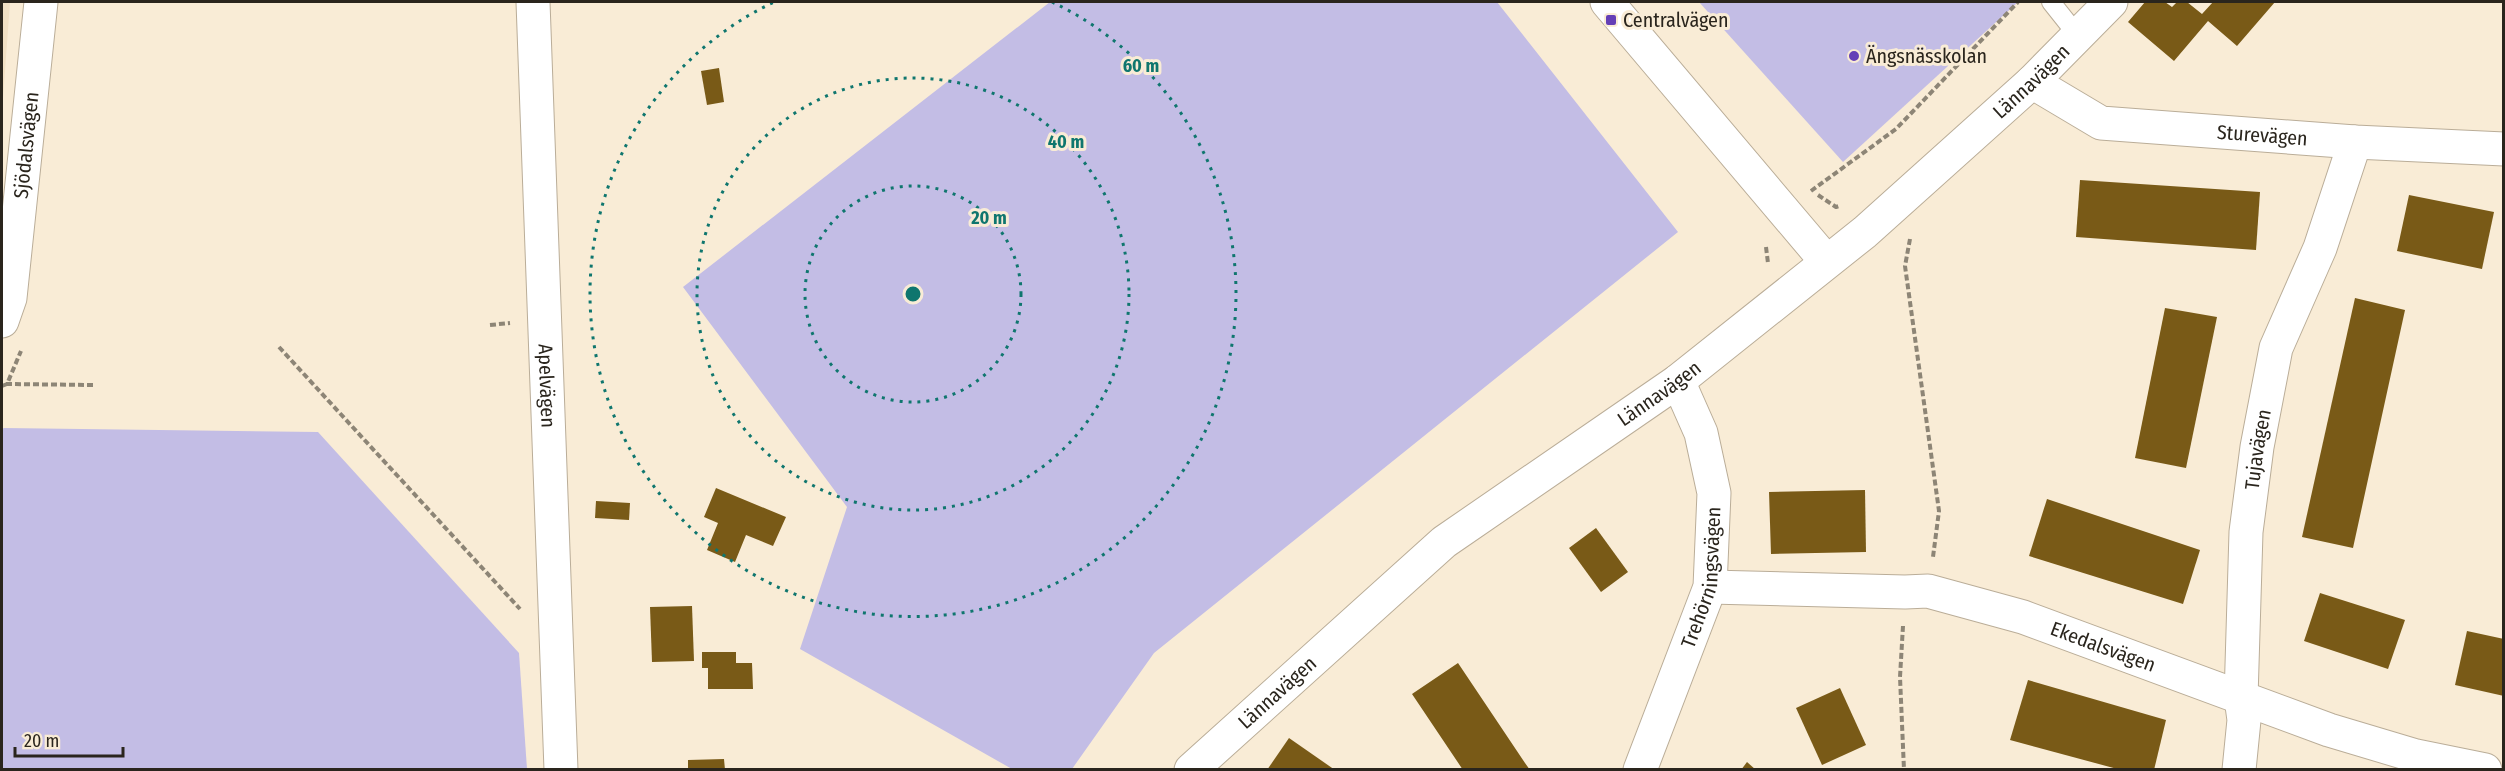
<svg xmlns="http://www.w3.org/2000/svg" width="2505" height="771" viewBox="0 0 2505 771" font-family="'Fira Sans Condensed',sans-serif">
	<style>
		.built { fill: #f1e0c4 }
		.green { fill: #c3bde5 }
		.building { fill: #795a17 }
		.lines { fill: none; stroke-linecap: round; stroke-linejoin: round }
		.lane-casing { stroke: #baad98; stroke-width: 20 }
		.street-casing { stroke: #baad98; stroke-width: 35 }
		.path { stroke: #8d8576; stroke-width: 4; stroke-dasharray: 6 3; stroke-linecap: butt }
		.lane { stroke: #fff; stroke-width: 18 }
		.street { stroke: #fff; stroke-width: 33 }
		.ring { fill: none; stroke: #0f766e; stroke-width: 3; stroke-dasharray: 3 6 }
		.poi-dot { fill: #643fb7; stroke: #f9ecd6; stroke-width: 2 }
		.labels { text-anchor: middle; dominant-baseline: central; stroke-width: 6; stroke-linejoin: round; paint-order: stroke }
		.poi-label { font-size: 20px; fill: #2a251d; stroke: #f9ecd6; text-anchor: start }
		.street-label { font-size: 20px; fill: #2a251d; stroke: #f9ecd6 }
		.centre { fill: #0f766e; stroke: #f9ecd6; stroke-width: 3 }
		.ring-label { font-size: 18px; text-anchor: middle; font-weight: bold; fill: #0f766e; stroke: #f9ecd6; stroke-width: 6; stroke-linejoin: round; paint-order: stroke }
	</style>
	<rect width="100%" height="100%" fill="#f9ecd6"/>
	<path class="built" d="M2 2H10L2 112Z"/>
	<g class="green">
		<path d="M1050 2H1497L1678 232 1154 653 1072 769H1012L800 649 847 507 683 287Z"/>
		<path d="M1699 2H2018L1843 162Z"/>
		<path d="M4 428 318 432 519 653 527 769H2V429Z"/>
	</g>
	<g class="building">
		<path d="M2145 2H2165L2172 7 2177 2H2187L2202 14 2213 2H2275L2237 46 2208 21 2174 61 2128 22Z"/>
		<path d="M719 68 724 102 707 105 701 71Z"/>
		<path d="M2080 180 2260 192 2256 250 2076 237Z"/>
		<path d="M2409 195 2494 212 2482 269 2397 251Z"/>
		<path d="M2355 298 2405 310 2353 548 2302 537Z"/>
		<path d="M2165 308 2217 317 2186 468 2135 458Z"/>
		<path d="M716 488 786 517 773 546 746 535 735 562 707 550 718 523 704 517Z"/>
		<path d="M1865 490 1866 552 1771 554 1769 492Z"/>
		<path d="M2047 499 2200 550 2183 604 2029 556Z"/>
		<path d="M596 501 630 503 629 520 595 518Z"/>
		<path d="M1596 528 1628 572 1601 592 1569 548Z"/>
		<path d="M2320 593 2405 620 2388 669 2304 641Z"/>
		<path d="M692 606 694 661 652 662 650 607Z"/>
		<path d="M2467 631 2504 639V696L2455 685Z"/>
		<path d="M702 652H736V663H752L753 689H708V668H702Z"/>
		<path d="M1458 663 1525 763 1530 770H1463L1412 694Z"/>
		<path d="M2028 680 2166 720 2154 770H2121L2010 740Z"/>
		<path d="M1840 688 1866 745 1822 765 1796 708Z"/>
		<path d="M1289 738 1335 770H1267Z"/>
		<path d="M724 759 725 770H688V760Z"/>
		<path d="M1747 762 1756 770H1741Z"/>
	</g>
	<g class="lines">
		<g class="lane-casing">
			<path id="lane" d="M2051 2 2078 36"/>
		</g>
		<g class="street-casing">
			<g id="street">
				<path id="s1" d="M533 2 561 770"/>
				<path d="M1607 2 1826 261"/>
				<path id="s2" d="M2032 82 2101 123 2355 142 2504 149"/>
				<path id="s3" d="M2 321 10 298 41 2"/>
				<path id="s4" d="M1710 587 1905 592 1928 591 2023 617 2329 730 2416 756 2485 770"/>
				<path id="s5" d="M1191 770 1444 542 1678 381 1865 232 2032 82 2111 2"/>
				<path id="s6" d="M1640 770 1710 587 1714 493 1701 433 1678 381"/>
				<path id="s7" d="M2239 770 2244 720 2241 698 2246 532 2257 447 2276 348 2320 248 2355 142"/>
			</g>
		</g>
		<g class="path">
			<path d="M1811 191 1896 129 2018 2"/>
			<path d="M1818 195 1836 207 1839 206"/>
			<path d="M1910 239 1905 266 1939 511 1933 557"/>
			<path d="M1766 247 1768 263"/>
			<path d="M490 325 510 323"/>
			<path d="M279 347 520 609"/>
			<path d="M6 384 95 385"/>
			<path d="M2 386 7 384 21 351"/>
			<path d="M1903 626 1900 677 1904 770"/>
		</g>
		<use href="#lane" class="lane"/>
		<use href="#street" class="street"/>
	</g>
	<g class="ring">
		<circle cx="913" cy="294" r="108"/>
		<circle cx="913" cy="294" r="216"/>
		<path d="M1052 2A323 323 0 1 1 774 2"/>
	</g>
	<g class="poi-dot">
		<rect x="1605" y="14" width="12" height="12" rx="3"/>
		<circle cx="1854" cy="56" r="6"/>
	</g>
	<g class="labels">
		<g class="poi-label">
			<text x="1623" y="20">Centralvägen</text>
			<text x="1866" y="56">Ängsnässkolan</text>
		</g>
		<g class="street-label">
			<text stroke="none"><textPath href="#s5" startOffset="1088">Lännavägen</textPath></text>
			<text stroke="none"><textPath href="#s2" startOffset="242">Sturevägen</textPath></text>
			<text stroke="none"><textPath href="#s3" startOffset="178">Sjödalsvägen</textPath></text>
			<text stroke="none"><textPath href="#s1" startOffset="384">Apelvägen</textPath></text>
			<text stroke="none"><textPath href="#s5" startOffset="602">Lännavägen</textPath></text>
			<text stroke="none"><textPath href="#s7" startOffset="322">Tujavägen</textPath></text>
			<text stroke="none"><textPath href="#s6" startOffset="204">Trehörningsvägen</textPath></text>
			<text stroke="none"><textPath href="#s4" startOffset="402">Ekedalsvägen</textPath></text>
			<text stroke="none"><textPath href="#s5" startOffset="116">Lännavägen</textPath></text>
		</g>
	</g>
	<circle cx="913" cy="294" r="9" class="centre"/>
	<g class="ring-label">
		<text x="1141" y="72">60 m</text>
		<text x="1066" y="148">40 m</text>
		<text x="989" y="224">20 m</text>
	</g>
	<rect width="2505" height="771" fill="none" stroke="#2a251d" stroke-width="6"/>
	<path d="M15 747v9h108v-9" fill="none" stroke="#2a251d" stroke-width="3"/>
	<text x="24" y="747" font-size="18" fill="#2a251d" stroke="#f9ecd6" stroke-width="4.5" paint-order="stroke">20 m</text>
</svg>
